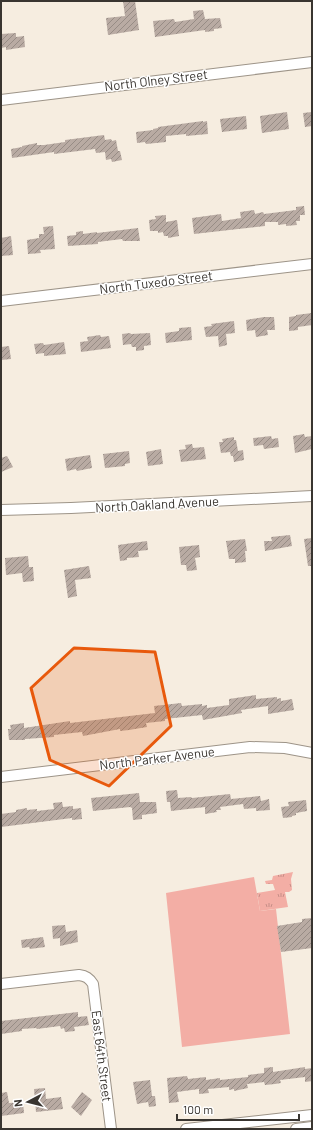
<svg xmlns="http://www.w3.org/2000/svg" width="313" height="1130" viewBox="0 0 313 1130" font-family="Barlow,sans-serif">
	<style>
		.grass { fill: #f3aea5 }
		.park { fill: url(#park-tufts) }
		.building { fill: url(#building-hatch) }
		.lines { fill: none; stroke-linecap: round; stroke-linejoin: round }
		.minor-casing { stroke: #9d9488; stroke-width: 12 }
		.minor { stroke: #fff; stroke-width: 10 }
		.marked { fill: #e8590c; fill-opacity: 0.2; stroke: #e8590c; stroke-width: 3; stroke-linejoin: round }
		.labels { text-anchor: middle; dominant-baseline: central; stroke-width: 3; stroke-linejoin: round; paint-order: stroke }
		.street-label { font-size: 13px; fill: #393530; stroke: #fff }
	</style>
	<defs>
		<pattern id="park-tufts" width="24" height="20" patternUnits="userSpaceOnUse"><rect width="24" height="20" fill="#f3aea5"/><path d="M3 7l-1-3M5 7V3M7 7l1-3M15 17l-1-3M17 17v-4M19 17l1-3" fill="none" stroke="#c68e87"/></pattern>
		<pattern id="building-hatch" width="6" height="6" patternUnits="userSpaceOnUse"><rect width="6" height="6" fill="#b9aba3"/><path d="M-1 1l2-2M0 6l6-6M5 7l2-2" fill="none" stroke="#978c85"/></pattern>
	</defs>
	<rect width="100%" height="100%" fill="#f6ede0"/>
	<path class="grass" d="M254 877 260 911 276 909 290 1034 182 1047 166 893Z"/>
	<path class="park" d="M293 872 291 879 292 890 289 892H285L288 907 260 911 257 893 275 890 273 884H266L265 881 272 880 273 876Z"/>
	<g class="building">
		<path d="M123 1H135L139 30 108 35 106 18 125 16Z"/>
		<path d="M203 10 205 19 220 18 222 28 214 29V31L205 32V30L155 37 153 21 174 19 175 22 194 19 193 11Z"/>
		<path d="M16 33V37L24 36 25 47 6 50V47L1 48V34Z"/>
		<path d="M287 112 289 129 262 133 260 116Z"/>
		<path d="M312 112V126L305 127 303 113Z"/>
		<path d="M246 116 247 129 222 132 220 119Z"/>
		<path d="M203 121V122L207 121 208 134 186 136V134L166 136V142L146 144 145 142 137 143 136 132 153 130V129L158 128V127Z"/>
		<path d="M104 135 105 140 111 139 112 141 116 140 118 151H120L122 160 112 162 111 159 106 160 105 152 96 153 95 149 54 154V152L12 158 11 149 22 147V146L37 143V145H44L65 142V140Z"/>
		<path d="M304 206 305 215H300V221H296L297 225 286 226V224L278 225V222H265V226L194 234 192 218 221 214 222 221 241 218 240 212 254 210 255 214 263 212 264 214 296 210V207Z"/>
		<path d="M166 215V222L177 220 179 236 168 238V236H164L163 232 158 233V231H150L149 220 156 219 155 216Z"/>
		<path d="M53 226 55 249 40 250 41 253 28 254 27 240 39 238V234H44L43 227Z"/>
		<path d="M138 228 140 241H123L122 239 98 242V244L68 246 67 236 76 235V232L83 231V234L97 232V233Z"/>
		<path d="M11 236 13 255 1 256V238Z"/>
		<path d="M312 313V325L298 327V330L289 331V317L296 316V315Z"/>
		<path d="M264 317H274L275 330H267L268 335 256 337 255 330 247 331 246 320Z"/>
		<path d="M234 321 235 333 226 334 227 345 219 347 218 336 206 337 204 327 212 326 211 324Z"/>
		<path d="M191 327 192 340 166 343 165 333 179 331V328Z"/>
		<path d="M130 333 131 334 150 333 151 345 144 346V350L136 351V347H132L131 344 123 345 122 334Z"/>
		<path d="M100 335 101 337 109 336 111 348 81 352 80 342 88 341 87 337Z"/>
		<path d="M64 342 66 354 44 356V353L36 354 34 344 43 343 44 345Z"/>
		<path d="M9 346 11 359 1 360V347Z"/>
		<path d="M304 434 305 437 312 436V449L295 453 293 436Z"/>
		<path d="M271 436 272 439 278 438 279 447 264 449 263 445 254 446 253 438Z"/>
		<path d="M234 437V440H236L238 451 243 450 244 460 234 462 233 456H231L230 452 221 453 219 442H223L222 439Z"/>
		<path d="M192 444 193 448 204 447 206 459 181 462 179 450 186 449 185 445Z"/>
		<path d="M161 449 163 464 148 466 146 452Z"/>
		<path d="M129 451 130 463 125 464V466L105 468 103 454Z"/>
		<path d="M90 455 92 468 77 471 76 469 67 471 65 459Z"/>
		<path d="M7 456 13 467 1 472V458Z"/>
		<path d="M290 535 292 546 265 551 264 541H272L271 537Z"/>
		<path d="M312 538V566H308L304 539Z"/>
		<path d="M245 539 247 551H245L246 562 235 563V559H229L226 541Z"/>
		<path d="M147 541 148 550 138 551 139 557 127 558V560L120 561 118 545Z"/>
		<path d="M199 545 200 557 195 558 197 570 187 571 186 565H181L179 547Z"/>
		<path d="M28 556 29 567H33L34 581 23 582 22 573 6 575 5 558Z"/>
		<path d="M89 566 91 578 75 580 77 596 68 598 64 570Z"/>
		<path d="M256 695V699L277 697V699L281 698V701L292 699 294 710 268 714V706L241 710 242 713 203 720 202 715 165 719V721L146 723 147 727 129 730 120 731V729L83 736 82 732 54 735V737L25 739V740H9L8 729H11L10 725 24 723V728L70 721V723L155 713 154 706 181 703 182 706 202 704V706L207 705V708L229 705V699Z"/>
		<path d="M177 790 178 798 191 797 192 798 230 794 231 799 260 796 261 801 269 799 270 810 256 811V808L244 809 243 804 220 807 221 810H216L217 812 205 814V807L171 811 170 802H167L166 791Z"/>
		<path d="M139 793 140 802H156L157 813 142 815V819L133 820 132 808 130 807 93 811 91 798Z"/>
		<path d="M306 800 307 811 296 813V815L292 816V817L283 818 281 807 289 806 288 802Z"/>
		<path d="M62 802 63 807 73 806V809L81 808 82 819 72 820V818L1 827V814L16 812V810L27 808V810L37 809V811L54 809 53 803Z"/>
		<path d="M312 918V948L281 952 277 926 302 922V919Z"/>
		<path d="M65 925 66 932 77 930 78 942 60 946V938L53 939 52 926Z"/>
		<path d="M43 937 45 947 30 949 29 947 22 948 21 940Z"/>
		<path d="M78 1012V1017L87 1016 89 1025 74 1027 75 1031 65 1032 64 1028 61 1029 60 1026 37 1029 36 1028 22 1029V1031L1 1034V1021Z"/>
		<path d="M273 1067V1072L305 1067V1069L312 1068V1081L305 1082V1077L280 1080 281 1083 275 1084 265 1085 264 1082 247 1084 248 1088 234 1091V1089L229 1090V1087L208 1089 209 1093 199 1094V1089L177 1092 179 1102 169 1103 167 1078 187 1076 188 1079 206 1077V1080L220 1078V1080L248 1077V1075L264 1073V1068Z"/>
		<path d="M150 1080 152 1096H155L156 1106 149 1107 148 1102 137 1104 133 1082Z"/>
		<path d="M45 1088 46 1099 61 1097 63 1109 36 1112 34 1089Z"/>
		<path d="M7 1092 9 1103 23 1102 24 1113 1 1116V1104H2L1 1093Z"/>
		<path d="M82 1092 92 1100 81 1116 71 1107Z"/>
	</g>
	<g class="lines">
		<g class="minor-casing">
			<g id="minor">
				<path d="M1 100 312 62"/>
				<path d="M1 301 312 264"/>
				<path d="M1 510 71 508 312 496"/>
				<path d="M1 777 250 747 285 748 312 753"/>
				<path d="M1 984 79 975C86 976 89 978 93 984L111 1129"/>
				<path d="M186 1129 312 1115"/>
				<path d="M296 1129 312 1127"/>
			</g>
		</g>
		<use href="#minor" class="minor"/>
	</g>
	<path class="marked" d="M74 648 155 652 171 726 109 786 50 760 31 688Z"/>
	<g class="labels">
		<g class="street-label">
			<text transform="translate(156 80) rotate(-7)">North Olney Street</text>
			<text transform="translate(156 282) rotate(-7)">North Tuxedo Street</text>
			<text transform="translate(157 504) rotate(-3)">North Oakland Avenue</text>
			<text transform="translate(157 758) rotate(-7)">North Parker Avenue</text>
			<text transform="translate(102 1056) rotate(83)">East 64th Street</text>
		</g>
	</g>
	<rect width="313" height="1130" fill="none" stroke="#393530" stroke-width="4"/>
	<g transform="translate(28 1102) rotate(263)" stroke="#ffffff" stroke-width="3" paint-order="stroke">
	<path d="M0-3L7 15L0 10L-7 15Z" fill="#393530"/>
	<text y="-6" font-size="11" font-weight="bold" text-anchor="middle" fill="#393530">N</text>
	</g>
	<path d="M177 1114v6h122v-6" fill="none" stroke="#393530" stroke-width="2"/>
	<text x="183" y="1114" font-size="12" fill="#393530" stroke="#ffffff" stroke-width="3" paint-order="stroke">100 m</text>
</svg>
